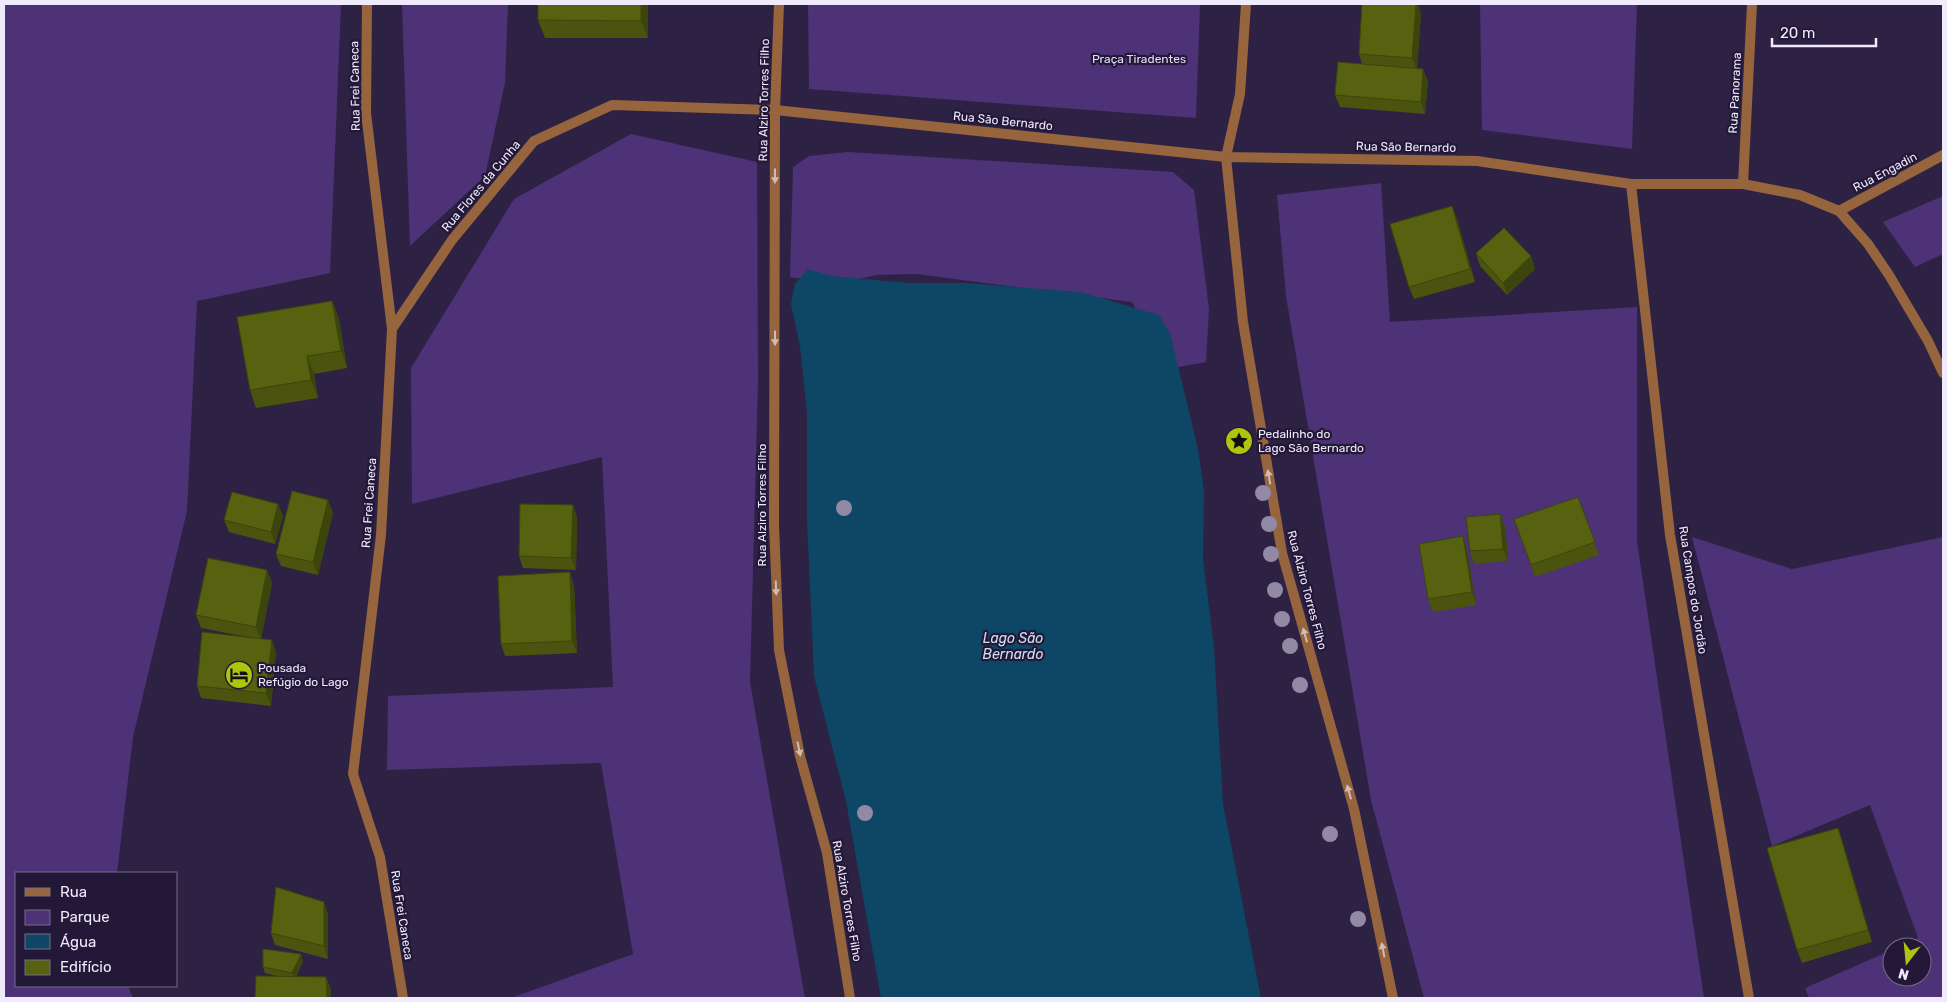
<svg xmlns="http://www.w3.org/2000/svg" width="1947" height="1002" viewBox="0 0 1947 1002" font-family="Rubik,sans-serif">
	<style>
		.green { fill: #4d3278 }
		.water { fill: #0e4766 }
		.lines { fill: none; stroke-linecap: round; stroke-linejoin: round }
		.street { stroke: #96643d; stroke-width: 10 }
		.tree { fill: #9289a5 }
		.wall { fill: #4a540e }
		.shaded-wall { fill: #3c450b }
		.building { fill: #566210; stroke: #3c450b }
		.oneway { fill: #d0bbb9 }
		.labels { text-anchor: middle; dominant-baseline: central; stroke-width: 4.5; stroke-linejoin: round; paint-order: stroke }
		.park-label { font-size: 12px; fill: #e4def5; stroke: #231838 }
		.street-label { font-size: 12px; fill: #efeafc; stroke: #231838 }
		.poi-label { font-size: 12px; fill: #efeafc; stroke: #231838; text-anchor: start }
		.water-label { font-size: 14px; font-style: italic; fill: #cae0ef; stroke: #231838 }
	</style>
	<rect width="100%" height="100%" fill="#2d2243"/>
	<g class="green">
		<path d="M4 4H341L330 273 197 301 187 511 133 737 117 873H16V986H128L133 998H4Z"/>
		<path d="M402 4H508L505 83 485 176 410 246Z"/>
		<path d="M808 4H1200L1196 118 809 89Z"/>
		<path d="M1480 4H1637L1632 149 1482 130Z"/>
		<path d="M631 134 757 162 758 381 750 682 805 998H511L633 954 601 763 387 770 388 696 613 687 602 457 412 504 411 368 514 199Z"/>
		<path d="M848 152 1173 172 1194 190 1209 309 1206 362 1167 369 1132 302 916 274 876 275 839 284 790 277 793 167 809 156Z"/>
		<path d="M1381 183 1390 322 1637 307V541L1704 998H1424L1371 800 1286 296 1277 195Z"/>
		<path d="M1943 196V254L1915 267 1883 222Z"/>
		<path d="M1692 537 1792 569 1943 537V998H1809L1805 988 1892 950V977H1922V947H1899L1918 938 1870 805 1772 846Z"/>
	</g>
	<path class="water" d="M808 269 832 276 908 283H966L1080 292 1159 315 1170 333 1198 449 1204 492 1203 559 1214 648 1223 804 1261 998H881L846 801 814 676 807 520V412L800 346 791 304 795 284Z"/>
	<g class="lines">
		<g class="street">
			<path d="M367 4 366 113 392 329 381 535 353 774 380 857 403 998"/>
			<path d="M779 4 775 110 774 524 779 650 800 756 827 853 850 998"/>
			<path d="M1246 4 1240 94 1226 157 1243 322 1282 553 1354 809 1393 998"/>
			<path d="M1631 184 1670 535 1749 998"/>
			<path d="M1743 184 1752 4"/>
			<path d="M1839 211 1943 155"/>
			<path d="M392 329 452 240 534 141 612 105 775 110 1226 157 1477 161 1631 184H1743L1800 195 1839 211 1868 244 1889 275 1928 341 1943 373"/>
		</g>
	</g>
	<g class="tree">
		<circle cx="1263" cy="493" r="8"/>
		<circle cx="844" cy="508" r="8"/>
		<circle cx="1269" cy="524" r="8"/>
		<circle cx="1271" cy="554" r="8"/>
		<circle cx="1275" cy="590" r="8"/>
		<circle cx="1282" cy="619" r="8"/>
		<circle cx="1290" cy="646" r="8"/>
		<circle cx="1300" cy="685" r="8"/>
		<circle cx="865" cy="813" r="8"/>
		<circle cx="1330" cy="834" r="8"/>
		<circle cx="1358" cy="919" r="8"/>
	</g>
	<g class="wall">
		<path d="M538 4H648V38H545L538 20Z"/>
		<path d="M1421 13 1417 68 1428 81 1425 114 1340 107 1335 95 1362 64 1359 54Z"/>
		<path d="M1452 206 1457 219 1475 282 1414 299 1409 287Z"/>
		<path d="M1476 253 1531 256 1535 269 1507 295 1480 266Z"/>
		<path d="M332 301 339 319 347 368 314 374 318 398 256 408 250 390Z"/>
		<path d="M1578 497 1599 555 1535 577 1514 519Z"/>
		<path d="M328 500 333 513 318 575 281 566 276 554Z"/>
		<path d="M278 504 283 516 275 544 229 532 224 520Z"/>
		<path d="M573 505 577 518 576 570 523 568 519 556Z"/>
		<path d="M1500 514 1505 527 1508 561 1474 564 1470 551Z"/>
		<path d="M1467 549 1476 605 1433 612 1428 599Z"/>
		<path d="M267 570 272 583 261 639 276 652 271 706 201 698 197 686 252 638 201 628 196 615Z"/>
		<path d="M574 585 577 653 505 656 501 644Z"/>
		<path d="M1838 828 1842 840 1872 942 1802 963 1797 950Z"/>
		<path d="M328 914V959L275 945 271 933Z"/>
		<path d="M301 954 303 961 296 977H326L331 990 265 973 263 967Z"/>
	</g>
	<g class="shaded-wall">
		<path d="M641 4H648V38L641 21Z"/>
		<path d="M1416 4H1418L1421 13 1417 71 1412 58Z"/>
		<path d="M1423 69 1428 81 1425 114 1421 102Z"/>
		<path d="M1452 206 1457 219 1475 282 1470 269Z"/>
		<path d="M1531 256 1535 269 1507 295 1503 283Z"/>
		<path d="M332 301 339 319 347 368 341 351Z"/>
		<path d="M307 356 314 374 318 398 311 380Z"/>
		<path d="M328 500 333 513 318 575 313 562Z"/>
		<path d="M278 504 283 516 275 544 271 532Z"/>
		<path d="M573 505 577 518 576 570 571 558Z"/>
		<path d="M1500 514 1505 527 1508 561 1503 549Z"/>
		<path d="M1463 536 1467 549 1476 605 1472 592Z"/>
		<path d="M267 570 272 583 261 639 256 627Z"/>
		<path d="M570 572 574 585 577 653 572 641Z"/>
		<path d="M272 640 276 652 271 706 266 693Z"/>
		<path d="M1838 828 1842 840 1872 942 1868 930Z"/>
		<path d="M324 902 328 914V959L324 946Z"/>
		<path d="M301 954 303 961 294 979 292 973Z"/>
		<path d="M326 977 331 990V998H327Z"/>
	</g>
	<g class="building">
		<path d="M538 4H641V21L538 20Z"/>
		<path d="M1362 4H1416L1412 58 1359 54Z"/>
		<path d="M1338 62 1423 69 1421 102 1335 95Z"/>
		<path d="M1452 206 1470 269 1409 287 1390 224Z"/>
		<path d="M1504 228 1531 256 1503 283 1476 253Z"/>
		<path d="M332 301 341 351 307 356 311 380 250 390 237 317Z"/>
		<path d="M292 491 328 500 313 562 276 554Z"/>
		<path d="M232 492 278 504 271 532 224 520Z"/>
		<path d="M1578 497 1595 542 1531 565 1514 519Z"/>
		<path d="M520 504 573 505 571 558 519 556Z"/>
		<path d="M1500 514 1503 549 1470 551 1466 517Z"/>
		<path d="M1463 536 1472 592 1428 599 1419 544Z"/>
		<path d="M208 558 267 570 256 627 196 615Z"/>
		<path d="M570 572 572 641 501 644 498 576Z"/>
		<path d="M202 632 272 640 266 693 197 686Z"/>
		<path d="M1838 828 1868 930 1797 950 1767 848Z"/>
		<path d="M276 887 324 902V946L271 933Z"/>
		<path d="M263 949 301 954 292 973 263 967Z"/>
		<path d="M256 976 326 977 327 998H255Z"/>
	</g>
	<defs><path id="oneway-solid" d="M-6-.8H1V-3.2L6.5 0L1 3.2V.8H-6Z" transform="scale(1.25)"/></defs>
	<g class="oneway">
		<use href="#oneway-solid" transform="translate(775 176) rotate(90)"/>
		<use href="#oneway-solid" transform="translate(775 338) rotate(90)"/>
		<use href="#oneway-solid" transform="translate(1269 477) rotate(-100)"/>
		<use href="#oneway-solid" transform="translate(776 588) rotate(88)"/>
		<use href="#oneway-solid" transform="translate(1305 635) rotate(-106)"/>
		<use href="#oneway-solid" transform="translate(799 749) rotate(78)"/>
		<use href="#oneway-solid" transform="translate(1349 792) rotate(-106)"/>
		<use href="#oneway-solid" transform="translate(1383 950) rotate(-101)"/>
	</g>
	<defs>
		<g id="sight-disc" transform="scale(1.4375)"><circle r="9.5" fill="#adc60d" stroke="#231838"/><path d="M0-6L1.8-2.2L6-1.7L2.9 1.2L3.7 5.4L0 3.3L-3.7 5.4L-2.9 1.2L-6-1.7L-1.8-2.2Z" fill="#111"/></g>
		<g id="hotel-disc" transform="scale(1.4375)"><circle r="9.5" fill="#adc60d" stroke="#231838"/><path d="M-6-4.5h1.5V1H6V5H4.5V3h-9V5H-6ZM-4 0a1.8 1.8 0 1 1 3.6 0ZM.5 0V-2.5h3Q6-2.5 6 0Z" fill="#111"/></g>
	</defs>
	<g fill-rule="evenodd">
		<use href="#sight-disc" x="1239" y="441"/>
		<use href="#hotel-disc" x="239" y="675"/>
	</g>
	<g class="labels">
		<g class="park-label">
			<text x="1139" y="59">Praça Tiradentes</text>
		</g>
		<g class="street-label">
			<text transform="translate(355 86) rotate(-91)">Rua Frei Caneca</text>
			<text transform="translate(1735 93) rotate(-87)">Rua Panorama</text>
			<text transform="translate(764 100) rotate(-89)">Rua Alziro Torres Filho</text>
			<text transform="translate(1003 121) rotate(6)">Rua São Bernardo</text>
			<text transform="translate(1406 147) rotate(1)">Rua São Bernardo</text>
			<text transform="translate(1885 172) rotate(-28)">Rua Engadin</text>
			<text transform="translate(481 186) rotate(-50)">Rua Flores da Cunha</text>
			<text transform="translate(369 503) rotate(-86)">Rua Frei Caneca</text>
			<text transform="translate(762 505) rotate(-90)">Rua Alziro Torres Filho</text>
			<text transform="translate(1307 590) rotate(75)">Rua Alziro Torres Filho</text>
			<text transform="translate(1693 590) rotate(81)">Rua Campos do Jordão</text>
			<text transform="translate(847 901) rotate(80)">Rua Alziro Torres Filho</text>
			<text transform="translate(402 915) rotate(81)">Rua Frei Caneca</text>
		</g>
		<g class="poi-label">
			<text x="1258" y="434">Pedalinho do<tspan x="1258" dy="14">Lago São Bernardo</tspan></text>
			<text x="258" y="668">Pousada<tspan x="258" dy="14">Refúgio do Lago</tspan></text>
		</g>
		<g class="water-label">
			<text x="1013" y="638">Lago São<tspan x="1013" dy="16">Bernardo</tspan></text>
		</g>
	</g>
	<rect width="1947" height="1002" fill="none" stroke="#efeafc" stroke-width="10"/>
	<rect x="15" y="872" width="162" height="115" fill="#231838" stroke="#756c86"/>
	<rect x="25" y="888" width="25" height="8" fill="#96643d" stroke="#756c86"/>
	<text x="60" y="897" font-size="15" fill="#efeafc">Rua</text>
	<rect x="25" y="910" width="25" height="15" fill="#4d3278" stroke="#756c86"/>
	<text x="60" y="922" font-size="15" fill="#efeafc">Parque</text>
	<rect x="25" y="934" width="25" height="15" fill="#0e4766" stroke="#756c86"/>
	<text x="60" y="947" font-size="15" fill="#efeafc">Água</text>
	<rect x="25" y="960" width="25" height="15" fill="#566210" stroke="#756c86"/>
	<text x="60" y="972" font-size="15" fill="#efeafc">Edifício</text>
	<g transform="translate(1907 962) rotate(196)"><circle r="24" fill="#231838" stroke="#756c86"/>
	<path d="M0-4L9 19L0 12L-9 19Z" fill="#adc60d"/>
	<text y="-8" font-size="14" font-weight="bold" text-anchor="middle" fill="#efeafc">N</text>
	</g>
	<path d="M1772 38v8h104v-8" fill="none" stroke="#efeafc" stroke-width="2.5"/>
	<text x="1780" y="38" font-size="15" fill="#efeafc" stroke="#231838" stroke-width="4" paint-order="stroke">20 m</text>
</svg>
